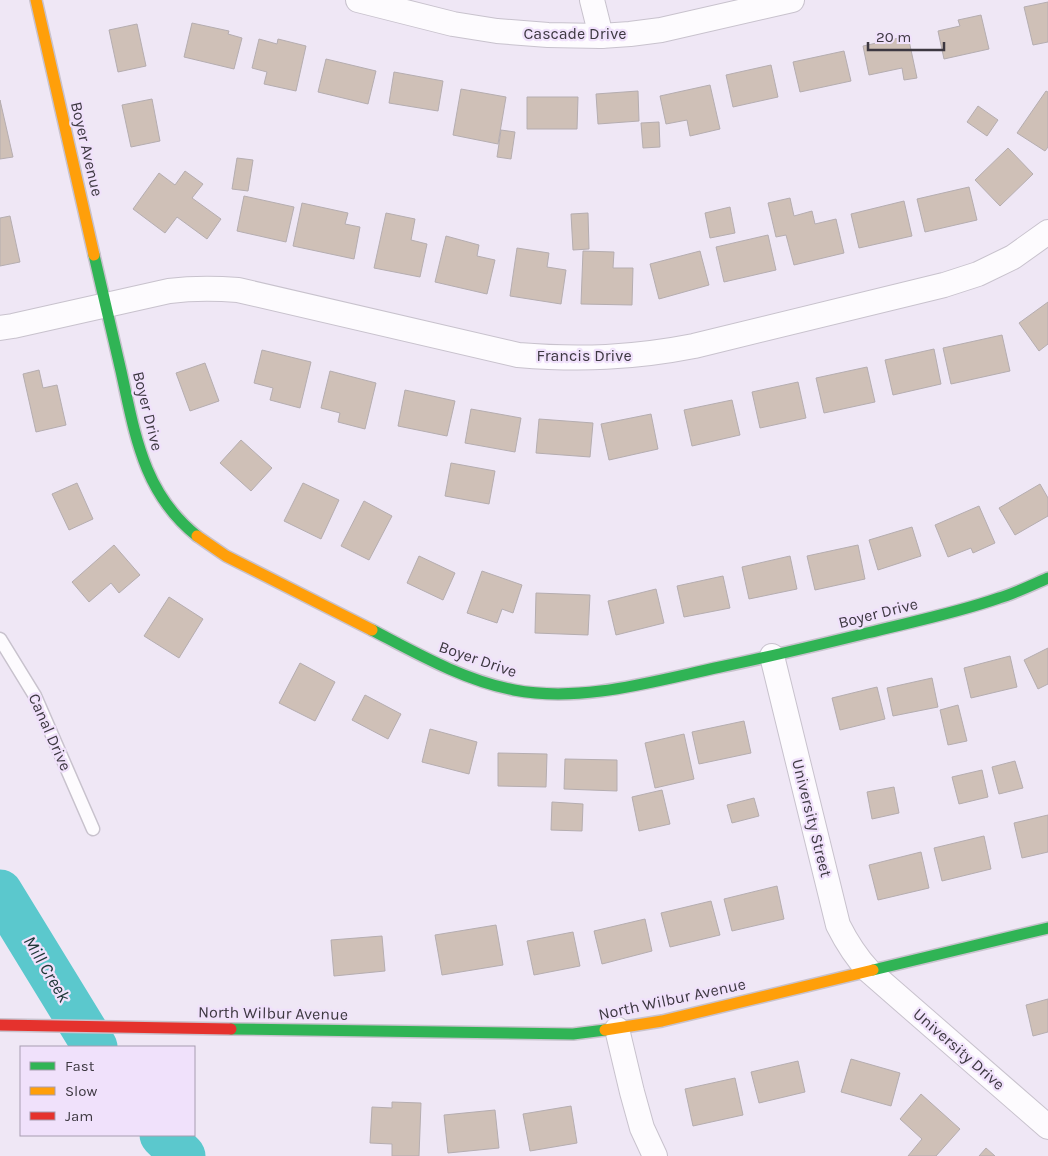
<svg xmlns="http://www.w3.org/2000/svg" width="1048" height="1156" viewBox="0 0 1048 1156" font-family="Karla,sans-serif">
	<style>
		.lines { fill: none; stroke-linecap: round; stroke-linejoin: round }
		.river { stroke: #5bc8cd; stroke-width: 45 }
		.building { fill: #cfc0b7; stroke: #b5adb0 }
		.lane-casing { stroke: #c8c2cd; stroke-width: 15 }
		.street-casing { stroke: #c8c2cd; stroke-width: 26 }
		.fast-casing { stroke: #c8c2cd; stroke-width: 14 }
		.slow-casing { stroke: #c8c2cd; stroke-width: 14 }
		.jam-casing { stroke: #c8c2cd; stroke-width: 14 }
		.lane { stroke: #fdfbfe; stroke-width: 12 }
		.street { stroke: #fdfbfe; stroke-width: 24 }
		.fast { stroke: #30b455; stroke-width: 11 }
		.slow { stroke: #ff9f0a; stroke-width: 11 }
		.jam { stroke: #e5322d; stroke-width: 11 }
		.labels { text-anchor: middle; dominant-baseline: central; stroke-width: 4.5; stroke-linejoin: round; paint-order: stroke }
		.street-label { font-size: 16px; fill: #3d3841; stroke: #f0e1fb }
		.water-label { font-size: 18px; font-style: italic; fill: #203838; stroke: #f0e1fb }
	</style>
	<rect width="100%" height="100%" fill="#efe7f5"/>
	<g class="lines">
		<g class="river">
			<path d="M0 892 95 1047"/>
			<path d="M162 1135 183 1156"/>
		</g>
	</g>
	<g class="building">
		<path d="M1048 2V42L1033 45 1024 7Z"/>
		<path d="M981 15 989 49 944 59 938 31 960 26 958 20Z"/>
		<path d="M192 23 229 31 228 34 242 38 234 69 184 57Z"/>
		<path d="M137 24 146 66 118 72 109 30Z"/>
		<path d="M908 36 917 78 904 80 902 68 869 75 863 46Z"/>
		<path d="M259 39 277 44 278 39 306 46 296 91 264 84 267 72 252 68Z"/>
		<path d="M844 51 851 81 800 92 793 62Z"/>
		<path d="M326 59 376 71 368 104 318 92Z"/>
		<path d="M771 65 778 97 733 107 726 75Z"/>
		<path d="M394 72 443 81 438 111 389 103Z"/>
		<path d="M710 85 720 129 690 136 687 120 666 124 660 96Z"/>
		<path d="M461 89 506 97 498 144 453 135Z"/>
		<path d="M638 91 639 121 598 124 596 94Z"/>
		<path d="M1046 91 1048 92V147L1045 151 1017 133Z"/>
		<path d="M527 97H578L577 129H527Z"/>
		<path d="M152 99 160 141 131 147 122 105Z"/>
		<path d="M0 100 13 157 0 159Z"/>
		<path d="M978 106 998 120 987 136 967 122Z"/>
		<path d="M659 122 660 147 643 148 641 123Z"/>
		<path d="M501 130 515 132 511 159 497 157Z"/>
		<path d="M1008 148 1033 174 1000 206 975 180Z"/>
		<path d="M237 158 253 160 248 191 232 189Z"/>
		<path d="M185 171 203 184 192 198 221 219 207 239 177 217 165 233 133 209 159 173 175 185Z"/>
		<path d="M969 187 977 220 925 232 917 199Z"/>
		<path d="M244 196 294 207 286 242 237 231Z"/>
		<path d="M790 198 794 216 812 211 815 224 836 219 844 253 794 265 786 235 776 237 768 203Z"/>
		<path d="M904 201 912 236 859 248 851 214Z"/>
		<path d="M302 203 348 213 345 224 360 227 354 259 293 246Z"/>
		<path d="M730 207 735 233 710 238 705 213Z"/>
		<path d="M386 213 415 219 411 240 427 244 420 277 374 268Z"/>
		<path d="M588 213 589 249 573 250 571 214Z"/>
		<path d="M10 216 20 262 0 266V218Z"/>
		<path d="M768 235 776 270 724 282 716 247Z"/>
		<path d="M446 236 479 245 477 256 495 260 487 294 435 282Z"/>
		<path d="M517 248 549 253 547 267 566 270 561 304 510 296Z"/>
		<path d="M583 251 614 252 613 268H633L632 305 581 304Z"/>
		<path d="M700 251 709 285 659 299 650 264Z"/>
		<path d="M1048 302V344L1039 351 1019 323Z"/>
		<path d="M1002 335 1010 371 951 384 943 348Z"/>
		<path d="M934 349 941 384 893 395 885 360Z"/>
		<path d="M262 350 311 362 300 408 270 400 273 388 254 383Z"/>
		<path d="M205 363 219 401 190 411 176 373Z"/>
		<path d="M867 367 875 402 824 413 816 378Z"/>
		<path d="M39 370 43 388 57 385 66 425 36 432 23 374Z"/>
		<path d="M330 371 376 383 365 429 338 422 340 413 321 408Z"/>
		<path d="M798 382 806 418 760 428 752 392Z"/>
		<path d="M405 390 455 401 447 436 398 426Z"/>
		<path d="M732 400 740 435 692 446 684 410Z"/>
		<path d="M471 409 521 418 515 452 465 443Z"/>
		<path d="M651 414 658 449 609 460 601 424Z"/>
		<path d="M539 419 593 423 590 457 536 453Z"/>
		<path d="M241 440 272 468 251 491 220 463Z"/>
		<path d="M451 463 495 471 489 504 445 496Z"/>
		<path d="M77 483 93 519 69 530 52 494Z"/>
		<path d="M303 483 339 500 321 539 284 521Z"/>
		<path d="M1040 484 1048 498V516L1015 535 999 508Z"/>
		<path d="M364 501 392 516 369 560 341 546Z"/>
		<path d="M979 506 995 543 973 553 971 548 948 557 935 525Z"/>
		<path d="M912 527 921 556 878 570 869 540Z"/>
		<path d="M114 545 140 575 119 593 111 583 89 602 72 582Z"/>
		<path d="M858 545 865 579 815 590 807 556Z"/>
		<path d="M419 556 455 573 443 600 407 583Z"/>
		<path d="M790 556 797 589 749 599 742 567Z"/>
		<path d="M482 571 522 585 513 613 502 609 497 623 467 613Z"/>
		<path d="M723 576 730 608 684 617 677 586Z"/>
		<path d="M656 589 664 623 616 635 608 601Z"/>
		<path d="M536 593 590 595 588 635 535 633Z"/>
		<path d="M169 597 203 619 179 658 144 636Z"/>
		<path d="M1048 648V684L1038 689 1024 660Z"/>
		<path d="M1010 656 1017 687 971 698 964 668Z"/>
		<path d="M300 663 335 682 315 721 279 703Z"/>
		<path d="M932 678 938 707 893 716 887 688Z"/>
		<path d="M877 687 885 719 840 730 832 698Z"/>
		<path d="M365 695 401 714 388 739 352 720Z"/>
		<path d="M958 705 967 741 948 745 940 710Z"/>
		<path d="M744 721 751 753 699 764 692 732Z"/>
		<path d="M430 729 477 742 469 774 422 762Z"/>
		<path d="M684 734 694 779 655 788 645 743Z"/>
		<path d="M498 753 547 754 546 787 498 786Z"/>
		<path d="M565 759 617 760V791L564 789Z"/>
		<path d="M1015 761 1023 788 999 794 992 767Z"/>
		<path d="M982 770 988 797 959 804 952 777Z"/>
		<path d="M894 787 899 813 872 819 867 792Z"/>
		<path d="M662 790 670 824 639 831 632 797Z"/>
		<path d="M754 798 759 816 732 823 727 805Z"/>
		<path d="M552 802 583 804 582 831 551 830Z"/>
		<path d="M1048 815V852L1022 858 1014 823Z"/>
		<path d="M984 836 991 869 942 881 934 848Z"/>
		<path d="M921 852 929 888 878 900 869 865Z"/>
		<path d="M777 886 784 919 732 931 724 899Z"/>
		<path d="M711 901 720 935 670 947 661 913Z"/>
		<path d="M645 919 652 951 602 964 594 931Z"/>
		<path d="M496 925 503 965 442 975 435 935Z"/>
		<path d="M573 932 580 966 534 975 527 941Z"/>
		<path d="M382 936 385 971 334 976 331 940Z"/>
		<path d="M1048 999V1032L1033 1036 1026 1005Z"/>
		<path d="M851 1059 900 1073 891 1106 841 1092Z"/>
		<path d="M798 1061 805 1092 759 1103 751 1072Z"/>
		<path d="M735 1078 743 1115 693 1126 685 1089Z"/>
		<path d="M921 1094 960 1129 936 1156H908L922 1139 900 1119Z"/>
		<path d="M392 1102 421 1103 419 1156H392V1144L370 1143 372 1107 392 1108Z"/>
		<path d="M571 1106 577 1143 530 1151 523 1114Z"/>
		<path d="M495 1110 499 1148 448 1153 444 1115Z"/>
		<path d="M986 1148 995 1156H979Z"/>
	</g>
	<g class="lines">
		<g class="lane-casing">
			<path id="lane" d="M0 639 35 696 93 829"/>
		</g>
		<g class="street-casing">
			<g id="street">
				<path d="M358 0 453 24 497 31 548 35 601 36 630 34 661 30 792 0"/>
				<path d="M592 0 601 36"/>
				<path d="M0 328 13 326 169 291C192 288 214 288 238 290L518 355C580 360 633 358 694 346L944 285 978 274 1013 257 1048 232"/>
				<path d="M772 656 838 925C847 943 856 957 869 971L1048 1127"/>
				<path d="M617 1029 632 1092 642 1128 655 1156"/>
			</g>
		</g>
		<g class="fast-casing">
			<g id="fast">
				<path d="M94 255C103 294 112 332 121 371 135 434 143 493 197 536"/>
				<path d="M372 630C418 654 463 680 514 690 582 703 654 681 720 667 769 657 818 645 867 633 911 622 956 613 999 598 1016 593 1032 585 1048 578"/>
				<path d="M873 970 1048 928"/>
				<path d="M231 1029 573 1034 605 1030"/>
			</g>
		</g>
		<g class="slow-casing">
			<g id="slow">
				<path d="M36 0 94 255"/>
				<path d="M197 536 226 556 372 630"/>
				<path d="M605 1030 662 1021 873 970"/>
			</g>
		</g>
		<g class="jam-casing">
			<path id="jam" d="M0 1025 231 1029"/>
		</g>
		<use href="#lane" class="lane"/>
		<use href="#street" class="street"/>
		<use href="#fast" class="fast"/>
		<use href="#slow" class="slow"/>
		<use href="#jam" class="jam"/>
	</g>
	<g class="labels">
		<g class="street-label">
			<text x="575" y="33">Cascade Drive</text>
			<text transform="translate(87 149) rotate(77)">Boyer Avenue</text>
			<text x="584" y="355">Francis Drive</text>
			<text transform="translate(148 411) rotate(76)">Boyer Drive</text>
			<text transform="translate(878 613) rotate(-14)">Boyer Drive</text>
			<text transform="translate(478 659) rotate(19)">Boyer Drive</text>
			<text transform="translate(50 732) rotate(66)">Canal Drive</text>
			<text transform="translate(812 818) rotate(76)">University Street</text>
			<text transform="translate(672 999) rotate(-12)">North Wilbur Avenue</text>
			<text transform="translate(273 1013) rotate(1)">North Wilbur Avenue</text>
			<text transform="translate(959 1049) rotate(41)">University Drive</text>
		</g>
		<g class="water-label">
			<text transform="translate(47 969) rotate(59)">Mill Creek</text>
		</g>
	</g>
	<rect x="20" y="1046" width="175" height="90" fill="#f0e1fb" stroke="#a89db1"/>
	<rect x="30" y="1062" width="25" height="8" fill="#30b455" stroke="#a89db1"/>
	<text x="65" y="1071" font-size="15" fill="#3d3841">Fast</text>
	<rect x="30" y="1087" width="25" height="8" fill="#ff9f0a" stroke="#a89db1"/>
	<text x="65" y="1096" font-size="15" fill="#3d3841">Slow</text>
	<rect x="30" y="1112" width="25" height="8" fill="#e5322d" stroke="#a89db1"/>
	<text x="65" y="1121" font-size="15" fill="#3d3841">Jam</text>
	<path d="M868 42v8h76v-8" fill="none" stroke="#3d3841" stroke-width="2.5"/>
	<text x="876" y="42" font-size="15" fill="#3d3841" stroke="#f0e1fb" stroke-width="4" paint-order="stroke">20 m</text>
</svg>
